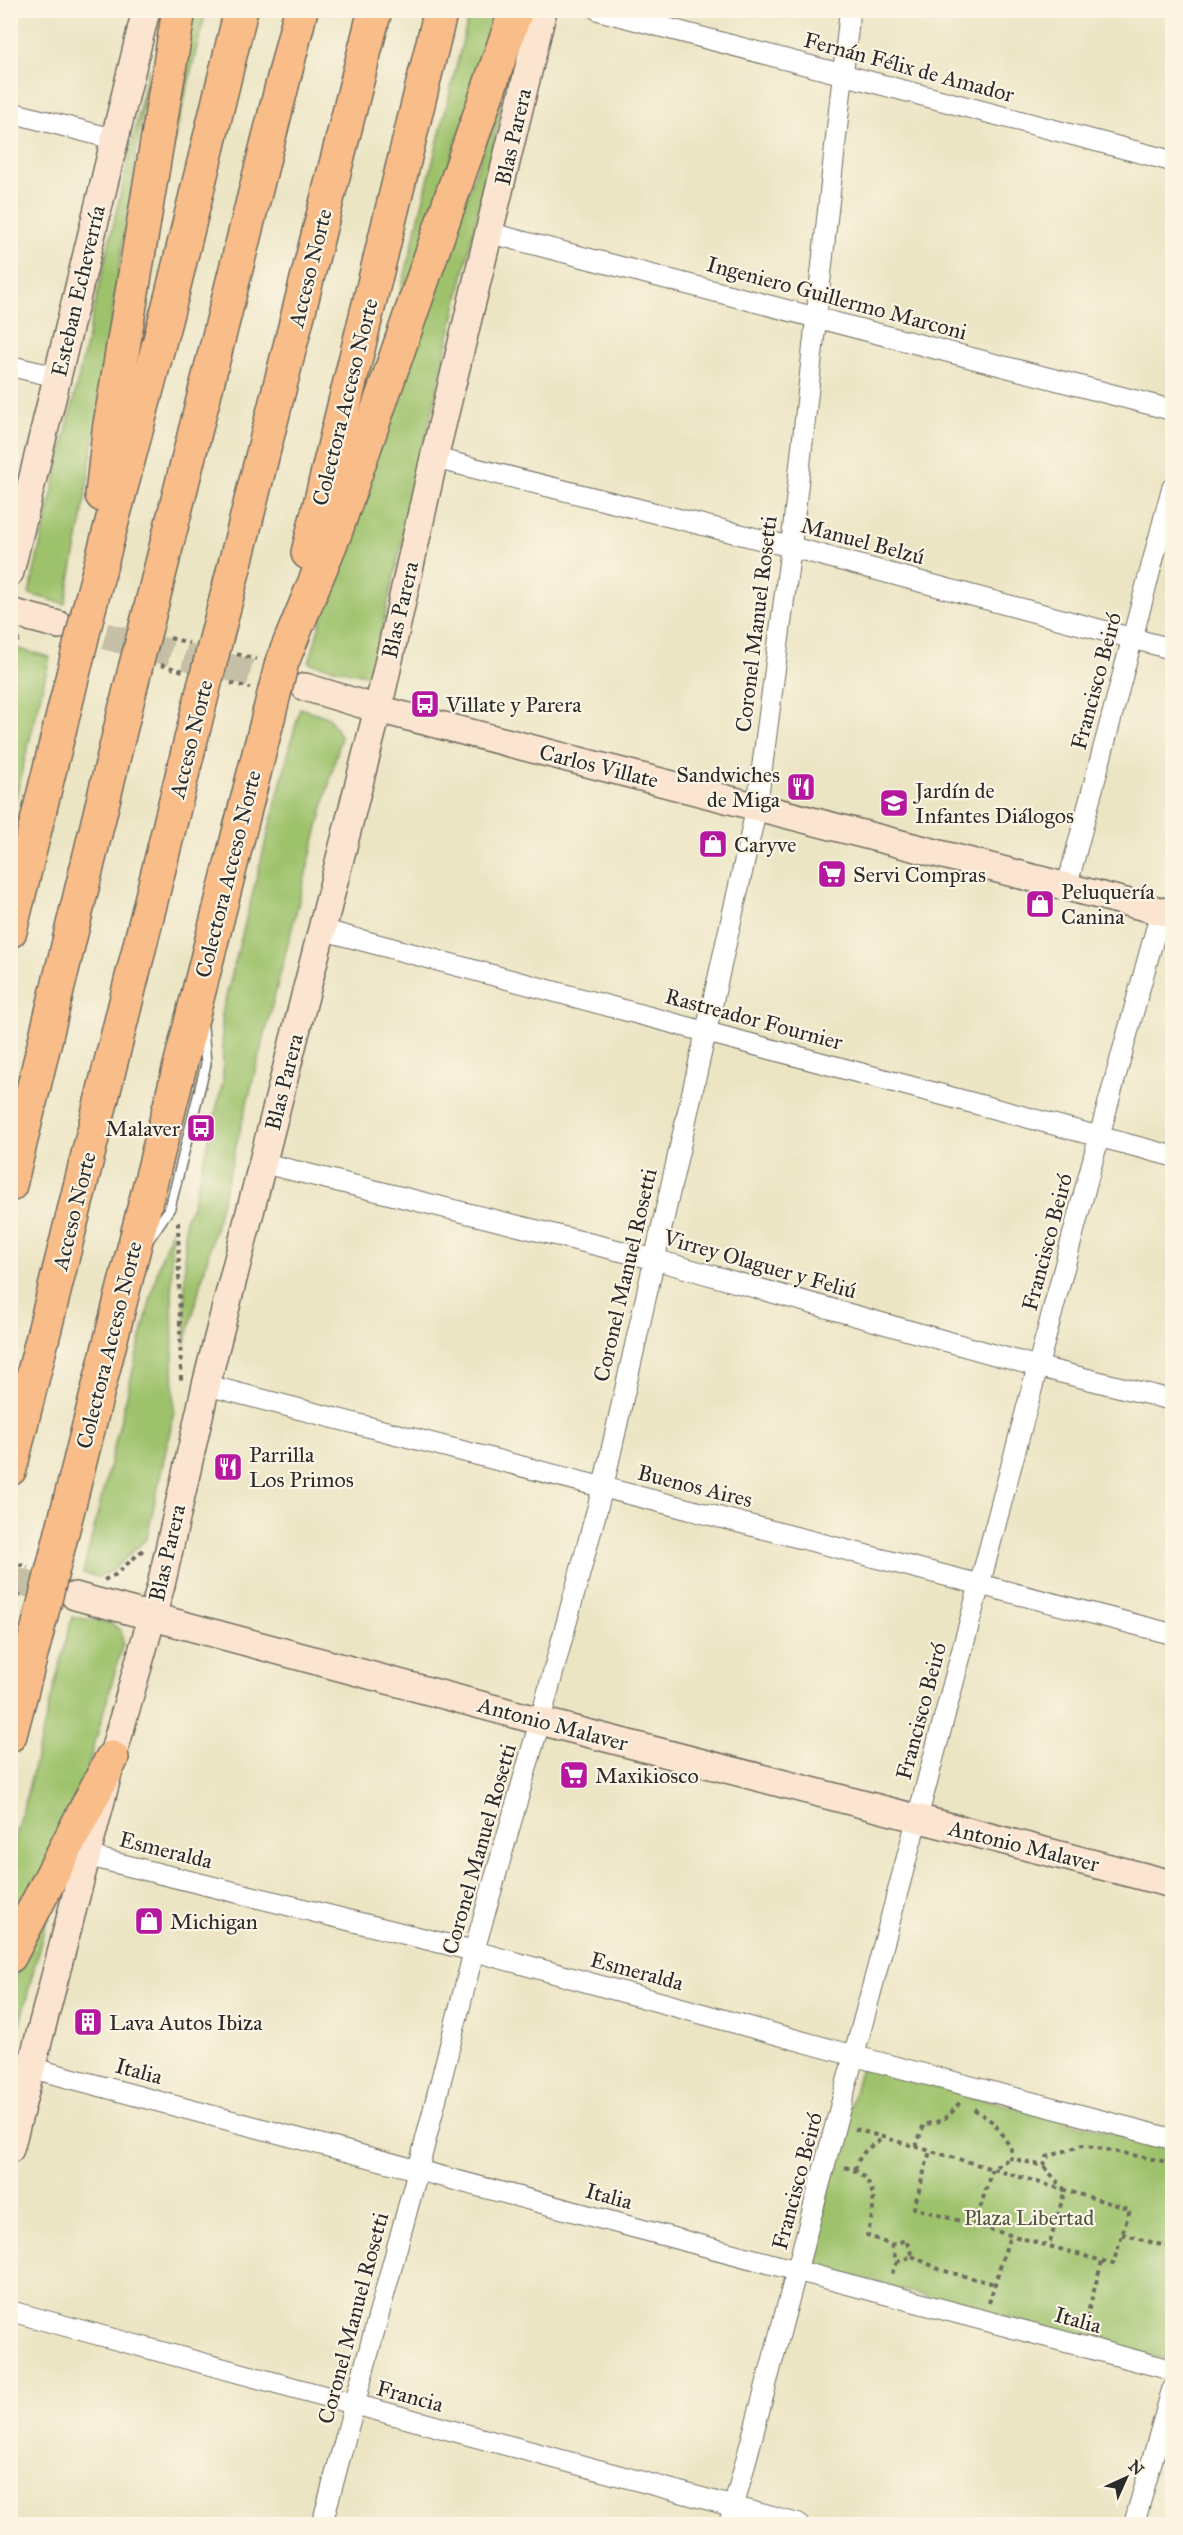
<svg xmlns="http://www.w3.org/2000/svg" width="1183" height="2535" viewBox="0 0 1183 2535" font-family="'IM FELL Great Primer',serif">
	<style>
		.green { fill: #9ec26c; stroke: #64764c; stroke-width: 1.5 }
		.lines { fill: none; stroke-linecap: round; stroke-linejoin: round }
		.secondary-tunnel { stroke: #c5c0a5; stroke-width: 27; stroke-dasharray: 27 14; stroke-linecap: butt }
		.lane-casing { stroke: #6f6c61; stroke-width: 12 }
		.street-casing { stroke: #6f6c61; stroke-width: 22 }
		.secondary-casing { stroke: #6f6c61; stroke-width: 30 }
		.highway-casing { stroke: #6f6c61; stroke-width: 36 }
		.path { stroke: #6f6c61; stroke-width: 4; stroke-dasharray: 4.5 4.5; stroke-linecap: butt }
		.lane { stroke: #fff; stroke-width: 9 }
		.street { stroke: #fff; stroke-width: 20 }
		.secondary { stroke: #fce5d0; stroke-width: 27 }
		.highway { stroke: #f8bd89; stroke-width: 33 }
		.highway-bridge-casing { stroke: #6f6c61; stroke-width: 36; stroke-linecap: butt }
		.highway-bridge { stroke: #f8bd89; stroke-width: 33 }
		.labels { text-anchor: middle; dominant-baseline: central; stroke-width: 4.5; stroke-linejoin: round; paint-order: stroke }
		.street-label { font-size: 22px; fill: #2b2b2b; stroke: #fcf5e5 }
		.poi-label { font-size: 22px; fill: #2b2b2b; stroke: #fcf5e5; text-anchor: start }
		.park-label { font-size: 22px; fill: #4e583e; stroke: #fcf5e5 }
	</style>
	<rect width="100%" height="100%" fill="#fcf5e5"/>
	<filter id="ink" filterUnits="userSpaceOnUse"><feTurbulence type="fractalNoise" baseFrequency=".0167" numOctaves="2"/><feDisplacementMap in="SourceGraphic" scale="12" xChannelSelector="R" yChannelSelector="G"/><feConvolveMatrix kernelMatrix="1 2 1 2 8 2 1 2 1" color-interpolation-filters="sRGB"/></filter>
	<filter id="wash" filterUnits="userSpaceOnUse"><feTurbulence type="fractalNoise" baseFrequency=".008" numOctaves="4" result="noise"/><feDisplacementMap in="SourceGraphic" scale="24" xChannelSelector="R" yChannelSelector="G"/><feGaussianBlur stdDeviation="1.35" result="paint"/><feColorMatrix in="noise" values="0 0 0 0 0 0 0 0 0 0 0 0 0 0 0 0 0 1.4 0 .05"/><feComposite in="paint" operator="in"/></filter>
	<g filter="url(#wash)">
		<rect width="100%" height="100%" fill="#ece5c4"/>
		<g class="green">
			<path d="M189 11H206L158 205Z"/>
			<path d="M470 11H500L382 367Z"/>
			<path d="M149 68 82 519 65 604 29 594Z"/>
			<path d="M508 80 373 668 365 675 309 663 326 603 373 462Z"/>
			<path d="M14 648 50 657 11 816 10 663Z"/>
			<path d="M300 708 328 717 341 737 185 1345V1219L192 1206 223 1082 222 1013Z"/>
			<path d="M171 1230 174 1412 147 1538 112 1571 98 1577 83 1573 159 1265Z"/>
			<path d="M72 1617 103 1621 112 1624 121 1631 123 1643 83 1785 11 1938V1856Z"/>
			<path d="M52 1898 11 2059V1985Z"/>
			<path d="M861 2066 1172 2149V2332L1165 2360 809 2265Z"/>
		</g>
	</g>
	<g filter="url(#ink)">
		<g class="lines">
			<g class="secondary-tunnel">
				<path d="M65 626 295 684"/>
				<path d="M10 1579 67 1594"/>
			</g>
			<g class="lane-casing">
				<path id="lane" d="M149 1239 170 1208 206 1064 203 1027"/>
			</g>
			<g class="street-casing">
				<g id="street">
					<path d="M598 10 1172 161"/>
					<path d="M10 112 114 139"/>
					<path d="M490 233 1172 410"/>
					<path d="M10 366 58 377"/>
					<path d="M434 458 791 547 1172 649"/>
					<path d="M1067 886 1172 488"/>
					<path d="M323 930 1172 1156"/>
					<path d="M263 1163 653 1259 1039 1367 1172 1400"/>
					<path d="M206 1385 1172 1634"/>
					<path d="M88 1856 474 1951 855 2056 1172 2139"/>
					<path d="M32 2068 1172 2370"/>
					<path d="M10 2311 798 2524"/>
					<path d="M322 2524 418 2170 474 1951 540 1721 603 1487 757 806 791 547 850 10"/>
					<path d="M729 2524 1099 1137 1161 911"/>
					<path d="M1134 2524 1172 2390"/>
				</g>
			</g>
			<g class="secondary-casing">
				<g id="secondary">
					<path d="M10 572 146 10"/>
					<path d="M10 612 59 625"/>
					<path d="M305 687 378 709 1172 914"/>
					<path d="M75 1596 540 1721 1172 1884"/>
					<path d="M10 2149 112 1758 161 1585 206 1385 378 709 434 458 543 10"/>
				</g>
			</g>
			<g class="highway-casing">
				<g id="highway">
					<path d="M102 495 109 431 179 10"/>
					<path d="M308 553 441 10"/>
					<path d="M88 613 172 294 241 10"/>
					<path d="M146 627 301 10"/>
					<path d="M214 647 375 10"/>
					<path d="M282 662 335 533 516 10"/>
					<path d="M10 931 78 654"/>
					<path d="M10 1185 135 669"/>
					<path d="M10 1469 203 691"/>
					<path d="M53 1568 269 714"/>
					<path d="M10 1735 37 1632"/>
					<path d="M10 1956 112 1758"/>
				</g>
			</g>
			<g class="path">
				<path d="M170 638 189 643"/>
				<path d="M10 643 17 644 18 638"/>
				<path d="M237 654 256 659"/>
				<path d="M161 665 183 671"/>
				<path d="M231 683 250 688"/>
				<path d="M178 1222 181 1380"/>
				<path d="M10 1562 28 1567"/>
				<path d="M104 1580 115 1575 145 1548"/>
				<path d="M10 1593 21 1596"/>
				<path d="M974 2109 994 2123 1011 2148 1010 2158 1044 2166 1047 2157 1083 2145 1172 2163"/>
				<path d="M855 2129 1130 2209 1113 2264 914 2208 930 2151"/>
				<path d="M916 2147 924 2124C942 2123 950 2116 960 2102"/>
				<path d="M845 2167C880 2177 876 2206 867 2235L891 2245 897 2262 891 2276"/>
				<path d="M1044 2167 1065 2190 1049 2246"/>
				<path d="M855 2170C860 2152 869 2147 884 2138"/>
				<path d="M975 2225 992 2169 1010 2158"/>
				<path d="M1122 2234 1172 2248"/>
				<path d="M891 2245 906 2240 912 2256 897 2262"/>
				<path d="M912 2256 941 2270 995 2284"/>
				<path d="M989 2303 1010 2235"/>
				<path d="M1084 2327 1102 2261"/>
			</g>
			<use href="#lane" class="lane"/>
			<use href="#street" class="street"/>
			<use href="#secondary" class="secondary"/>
			<use href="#highway" class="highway"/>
			<g class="highway-bridge-casing">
				<g id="highway-bridge">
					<path d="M78 654 88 613"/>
					<path d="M135 669 146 627"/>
					<path d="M203 691 214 647"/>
					<path d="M269 714 282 662"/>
					<path d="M37 1632 53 1568"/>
				</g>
			</g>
			<use href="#highway-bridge" class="highway-bridge"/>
		</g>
	</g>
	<defs>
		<g id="bus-square" transform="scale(1.5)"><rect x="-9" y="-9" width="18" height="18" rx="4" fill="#b5179e" stroke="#fcf5e5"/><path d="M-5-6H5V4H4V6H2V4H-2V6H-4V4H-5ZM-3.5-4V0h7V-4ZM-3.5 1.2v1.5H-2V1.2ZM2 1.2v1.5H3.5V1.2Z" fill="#fff"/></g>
		<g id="restaurant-square" transform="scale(1.5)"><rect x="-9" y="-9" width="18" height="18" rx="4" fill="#b5179e" stroke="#fcf5e5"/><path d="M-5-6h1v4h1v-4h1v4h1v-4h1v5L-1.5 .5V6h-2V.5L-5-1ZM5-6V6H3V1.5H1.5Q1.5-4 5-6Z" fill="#fff"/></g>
		<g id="school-square" transform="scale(1.5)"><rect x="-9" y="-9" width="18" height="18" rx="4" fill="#b5179e" stroke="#fcf5e5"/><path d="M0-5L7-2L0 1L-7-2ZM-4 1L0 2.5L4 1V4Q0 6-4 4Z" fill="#fff"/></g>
		<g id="shop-square" transform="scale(1.5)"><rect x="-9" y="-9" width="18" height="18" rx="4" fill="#b5179e" stroke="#fcf5e5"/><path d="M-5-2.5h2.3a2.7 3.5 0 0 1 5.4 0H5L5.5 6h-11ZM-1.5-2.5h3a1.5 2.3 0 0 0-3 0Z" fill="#fff"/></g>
		<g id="supermarket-square" transform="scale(1.5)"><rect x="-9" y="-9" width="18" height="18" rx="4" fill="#b5179e" stroke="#fcf5e5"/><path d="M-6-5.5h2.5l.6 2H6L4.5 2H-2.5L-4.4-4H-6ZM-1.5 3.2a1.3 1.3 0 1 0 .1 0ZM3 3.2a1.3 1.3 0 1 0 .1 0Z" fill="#fff"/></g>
		<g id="building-square" transform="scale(1.5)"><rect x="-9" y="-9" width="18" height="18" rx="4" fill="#b5179e" stroke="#fcf5e5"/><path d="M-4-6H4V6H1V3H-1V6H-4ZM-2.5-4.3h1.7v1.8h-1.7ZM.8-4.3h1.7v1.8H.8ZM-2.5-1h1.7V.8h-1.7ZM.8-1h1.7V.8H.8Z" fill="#fff"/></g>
	</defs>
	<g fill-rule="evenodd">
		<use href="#bus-square" x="425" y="704"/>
		<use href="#restaurant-square" x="801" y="787"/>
		<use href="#school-square" x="894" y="803"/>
		<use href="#shop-square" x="713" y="844"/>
		<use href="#supermarket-square" x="832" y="874"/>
		<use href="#shop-square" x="1040" y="904"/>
		<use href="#bus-square" x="201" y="1128"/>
		<use href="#restaurant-square" x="228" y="1467"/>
		<use href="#supermarket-square" x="574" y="1775"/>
		<use href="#shop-square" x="149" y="1921"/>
		<use href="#building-square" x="88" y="2022"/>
	</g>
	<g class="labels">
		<g class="street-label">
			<text transform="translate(909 67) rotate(15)">Fernán Félix de Amador</text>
			<text transform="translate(513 137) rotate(-77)">Blas Parera</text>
			<text transform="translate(310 268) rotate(-76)">Acceso Norte</text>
			<text transform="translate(78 291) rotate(-77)">Esteban Echeverría</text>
			<text transform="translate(837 298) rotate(15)">Ingeniero Guillermo Marconi</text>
			<text transform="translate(345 402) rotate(-76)">Colectora Acceso Norte</text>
			<text transform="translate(863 541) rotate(15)">Manuel Belzú</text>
			<text transform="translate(400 610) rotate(-77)">Blas Parera</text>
			<text transform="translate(756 624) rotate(-83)">Coronel Manuel Rosetti</text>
			<text transform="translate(1096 681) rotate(-75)">Francisco Beiró</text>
			<text transform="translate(191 739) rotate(-76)">Acceso Norte</text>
			<text transform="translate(599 766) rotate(14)">Carlos Villate</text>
			<text transform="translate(228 874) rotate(-76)">Colectora Acceso Norte</text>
			<text transform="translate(754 1019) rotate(15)">Rastreador Fournier</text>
			<text transform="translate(284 1082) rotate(-76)">Blas Parera</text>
			<text transform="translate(74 1211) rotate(-76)">Acceso Norte</text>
			<text transform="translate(1047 1242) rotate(-75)">Francisco Beiró</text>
			<text transform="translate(760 1264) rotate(16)">Virrey Olaguer y Feliú</text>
			<text transform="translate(625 1275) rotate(-77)">Coronel Manuel Rosetti</text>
			<text transform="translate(109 1345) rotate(-76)">Colectora Acceso Norte</text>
			<text transform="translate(695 1486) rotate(14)">Buenos Aires</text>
			<text transform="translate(167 1553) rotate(-77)">Blas Parera</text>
			<text transform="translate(921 1711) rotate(-75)">Francisco Beiró</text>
			<text transform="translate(553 1724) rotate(15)">Antonio Malaver</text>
			<text transform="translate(1024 1846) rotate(14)">Antonio Malaver</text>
			<text transform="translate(479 1849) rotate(-74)">Coronel Manuel Rosetti</text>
			<text transform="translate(166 1850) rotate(14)">Esmeralda</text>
			<text transform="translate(637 1971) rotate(15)">Esmeralda</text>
			<text transform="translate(139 2071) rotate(15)">Italia</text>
			<text transform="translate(797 2181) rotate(-75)">Francisco Beiró</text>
			<text transform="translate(609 2196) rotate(15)">Italia</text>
			<text transform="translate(353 2318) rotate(-75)">Coronel Manuel Rosetti</text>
			<text transform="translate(1078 2320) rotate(15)">Italia</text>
			<text transform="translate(410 2396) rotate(15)">Francia</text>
		</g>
		<g class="poi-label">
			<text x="446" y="704">Villate y Parera</text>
			<text x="780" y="774" text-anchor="end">Sandwiches<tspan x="780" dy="25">de Miga</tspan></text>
			<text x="915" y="790">Jardín de<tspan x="915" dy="25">Infantes Diálogos</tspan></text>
			<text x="734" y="844">Caryve</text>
			<text x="853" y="874">Servi Compras</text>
			<text x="1061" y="891">Peluquería<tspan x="1061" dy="25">Canina</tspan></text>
			<text x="180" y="1128" text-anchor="end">Malaver</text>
			<text x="249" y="1454">Parrilla<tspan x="249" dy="25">Los Primos</tspan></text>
			<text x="595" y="1775">Maxikiosco</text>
			<text x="170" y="1921">Michigan</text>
			<text x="109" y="2022">Lava Autos Ibiza</text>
		</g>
		<g class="park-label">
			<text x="1029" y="2217">Plaza Libertad</text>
		</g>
	</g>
	<rect width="1183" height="2535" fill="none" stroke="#fcf5e5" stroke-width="36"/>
	<g transform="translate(1126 2478) rotate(45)" stroke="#fcf5e5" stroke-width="4.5" paint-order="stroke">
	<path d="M0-4.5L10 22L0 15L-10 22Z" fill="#2b2b2b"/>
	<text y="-9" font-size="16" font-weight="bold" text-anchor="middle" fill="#2b2b2b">N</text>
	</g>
</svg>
